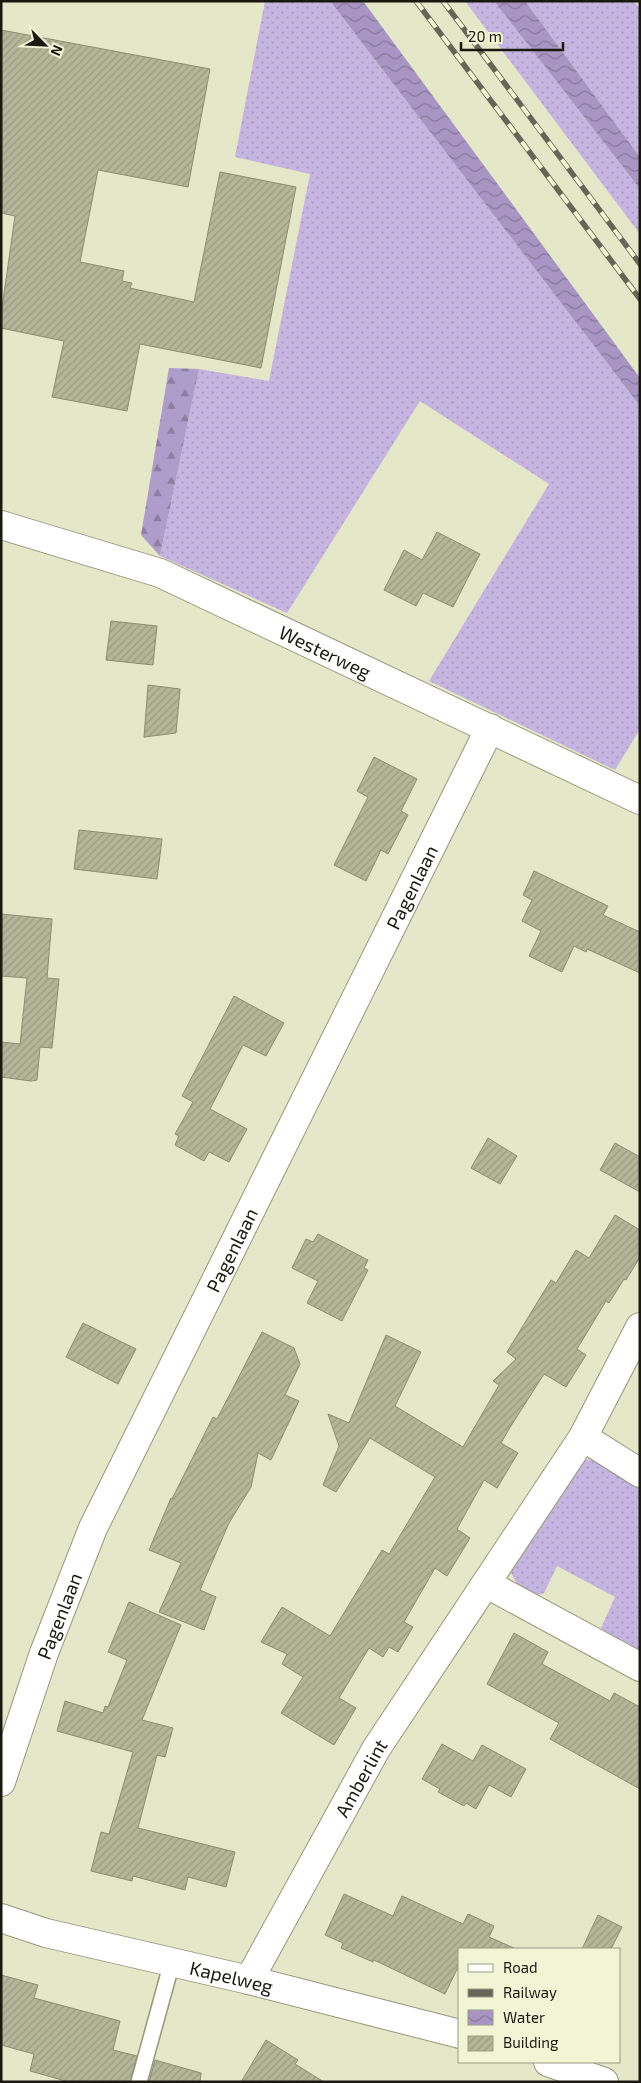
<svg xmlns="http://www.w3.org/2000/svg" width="641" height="2083" viewBox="0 0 641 2083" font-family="'Exo 2',sans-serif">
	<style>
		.grass { fill: url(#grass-dots) }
		.forest { fill: url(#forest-firs) }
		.water { fill: url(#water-waves) }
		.building { fill: url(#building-hatch); stroke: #8a8d71 }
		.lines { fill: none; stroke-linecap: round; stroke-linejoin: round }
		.service-casing { stroke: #96987c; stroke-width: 18 }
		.minor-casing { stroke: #96987c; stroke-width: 30 }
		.service { stroke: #fff; stroke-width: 15 }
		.minor { stroke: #fff; stroke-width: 28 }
		.rail-casing { stroke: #656655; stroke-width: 5.5 }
		.rail { stroke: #f1f4d5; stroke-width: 4; stroke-dasharray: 11; stroke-linecap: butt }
		.labels { text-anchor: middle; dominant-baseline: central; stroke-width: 4.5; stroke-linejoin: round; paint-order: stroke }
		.street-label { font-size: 19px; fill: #19190f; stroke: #f1f4d5 }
	</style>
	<defs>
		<pattern id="grass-dots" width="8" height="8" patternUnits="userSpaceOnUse" patternTransform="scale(1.25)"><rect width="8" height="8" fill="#c6b4e1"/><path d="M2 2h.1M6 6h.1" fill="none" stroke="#aa9ac0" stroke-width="1.8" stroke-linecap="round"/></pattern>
		<pattern id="forest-firs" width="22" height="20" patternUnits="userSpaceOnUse" patternTransform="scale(1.25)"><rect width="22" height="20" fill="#ae9cca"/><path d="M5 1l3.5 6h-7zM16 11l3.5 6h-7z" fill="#8d7ea2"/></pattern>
		<pattern id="water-waves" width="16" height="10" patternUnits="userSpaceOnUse" patternTransform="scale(1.25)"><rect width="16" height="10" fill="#a895c3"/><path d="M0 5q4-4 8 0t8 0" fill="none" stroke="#88799d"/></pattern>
		<pattern id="building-hatch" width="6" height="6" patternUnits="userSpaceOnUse" patternTransform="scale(1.25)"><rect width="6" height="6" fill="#b4b699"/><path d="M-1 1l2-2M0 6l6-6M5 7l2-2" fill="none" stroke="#9a9c83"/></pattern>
	</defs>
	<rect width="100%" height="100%" fill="#e4e7c8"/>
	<g class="grass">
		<path d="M265 1H330L640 406V729L615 770 429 681 549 484 420 401 287 613 160 556 199 369 269 381 310 174 235 157Z"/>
		<path d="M465 1H494L640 189V234Z"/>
		<path d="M525 1H634L640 9V157Z"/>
		<path d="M596 1459 640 1484V1654L608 1635 601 1628 615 1597 557 1566 544 1593 532 1597 520 1589 511 1573 513 1561 573 1467 585 1460Z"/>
	</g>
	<path class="forest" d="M169 368 199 369 160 556 141 535Z"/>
	<g class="water">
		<path d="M330 1H363L640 378V406Z"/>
		<path d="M494 1H525L640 157V189Z"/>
	</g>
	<g class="building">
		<path d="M1 30 210 69 188 187 98 170 80 262 124 271 122 281 132 283 130 288 194 302 220 172 296 187 261 368 140 344 127 411 52 397 64 341 1 328V315L15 216 1 213Z"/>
		<path d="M437 532 480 554 453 607 423 593 416 606 384 590 404 550 422 560Z"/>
		<path d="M111 621 157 626 153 665 106 660Z"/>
		<path d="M148 685 180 689 176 733 144 737Z"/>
		<path d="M374 757 417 779 401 811 408 815 388 854 381 850 366 881 334 865 368 797 357 791Z"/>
		<path d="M79 830 162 839 157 879 74 869Z"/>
		<path d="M534 871 608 906 603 915 640 932V973L587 949 586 952 574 946 562 972 529 956 541 931 522 921 532 900 523 895Z"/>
		<path d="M1 914 52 919 47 978 59 979 52 1048 40 1047 37 1080 31 1081 1 1077V1042L20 1044 27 978 1 976Z"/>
		<path d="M234 996 284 1023 266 1056 243 1045 210 1109 247 1129 229 1162 209 1152 204 1161 175 1145 179 1136 175 1134 193 1102 182 1096Z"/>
		<path d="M488 1138 517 1156 500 1184 471 1168Z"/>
		<path d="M615 1143 640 1157V1192L600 1170Z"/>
		<path d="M615 1215 640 1230V1257L626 1280 624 1279 609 1303 606 1301 577 1349 586 1355 566 1387 544 1374 509 1429 501 1443 518 1453 497 1488 484 1480 457 1529 470 1538 447 1576 435 1568 404 1622 413 1627 398 1652 389 1647 383 1657 369 1648 339 1698 356 1708 334 1745 281 1713 303 1677 282 1664 287 1654 261 1642 282 1607 330 1636 382 1550 389 1554 435 1477 370 1438 336 1492 323 1485 339 1446 328 1414 349 1423 386 1335 421 1352 395 1406 463 1447 499 1385 493 1381 516 1359 507 1352 551 1280 556 1283 576 1250 589 1258Z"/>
		<path d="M318 1234 368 1260 364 1268 368 1270 342 1321 307 1303 318 1281 292 1268 306 1239 313 1242Z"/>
		<path d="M83 1323 136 1349 118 1384 66 1357Z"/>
		<path d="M262 1332 294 1348 300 1364 285 1395 299 1401 271 1460 258 1453 251 1487 229 1523 200 1590 216 1597 204 1630 159 1612 181 1563 149 1550 171 1498 172 1499 213 1417 217 1419Z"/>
		<path d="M129 1602 181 1625 142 1720 173 1728 165 1757 157 1755 138 1828 235 1852 226 1887 188 1877 185 1890 133 1876 132 1881 91 1871 101 1832 109 1834 133 1752 57 1731 65 1701 103 1713 105 1706 108 1707 127 1660 108 1652Z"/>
		<path d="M514 1633 548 1652 542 1664 610 1701 614 1693 640 1707V1789L550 1739 559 1723 487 1684Z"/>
		<path d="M442 1744 473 1761 482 1745 526 1769 511 1797 489 1785 476 1809 466 1803 464 1806 438 1792 440 1789 422 1779Z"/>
		<path d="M344 1894 393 1916 402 1896 463 1924 468 1914 494 1926 489 1937 516 1949H460V1963L445 1994 374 1960 373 1962 341 1948 343 1943 325 1935Z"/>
		<path d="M598 1915 622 1927 611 1949H582Z"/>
		<path d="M1 1975 38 1985 34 1998 120 2021 113 2050 137 2056 130 2082H69L30 2071 34 2054 1 2045Z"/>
		<path d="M266 2040 298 2060 295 2064 324 2082H241Z"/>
		<path d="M155 2060 201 2073 200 2082H149Z"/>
	</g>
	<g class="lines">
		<g class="service-casing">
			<path id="service" d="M139 2082 172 1962"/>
		</g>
		<g class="minor-casing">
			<g id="minor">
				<path id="s1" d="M1 525 160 573 640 800"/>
				<path d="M583 1437 640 1473"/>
				<path d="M487 1584 640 1667"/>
				<path id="s2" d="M1 1782 44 1653 93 1528 490 728"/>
				<path id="s3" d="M1 1918 46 1933 249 1980 460 2034"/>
				<path id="s4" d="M249 1980 376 1749 583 1437 640 1327"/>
				<path d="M548 2062 604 2082"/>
			</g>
		</g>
		<use href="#service" class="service"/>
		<use href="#minor" class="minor"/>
		<g class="rail-casing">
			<g id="rail">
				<path d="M416 1 640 299"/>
				<path d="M443 1 640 264"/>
			</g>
		</g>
		<use href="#rail" class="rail"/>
	</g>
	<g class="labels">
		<g class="street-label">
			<text stroke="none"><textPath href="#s1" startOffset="349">Westerweg</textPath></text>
			<text stroke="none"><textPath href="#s2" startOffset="986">Pagenlaan</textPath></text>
			<text stroke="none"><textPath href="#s2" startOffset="581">Pagenlaan</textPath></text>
			<text stroke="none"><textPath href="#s2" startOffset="176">Pagenlaan</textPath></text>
			<text stroke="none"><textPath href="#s4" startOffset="231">Amberlint</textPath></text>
			<text stroke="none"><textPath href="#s3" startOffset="238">Kapelweg</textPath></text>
		</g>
	</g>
	<rect width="641" height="2083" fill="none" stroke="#19190f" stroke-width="5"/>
	<rect x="458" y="1948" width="162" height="115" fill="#f1f4d5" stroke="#9b9c86"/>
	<rect x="468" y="1964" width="25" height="8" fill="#ffffff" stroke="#9b9c86"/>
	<text x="503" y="1973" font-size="15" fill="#19190f">Road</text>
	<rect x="468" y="1989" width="25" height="8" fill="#656655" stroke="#9b9c86"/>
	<text x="503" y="1998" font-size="15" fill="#19190f">Railway</text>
	<rect x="468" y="2010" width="25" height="15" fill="url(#water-waves)" stroke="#9b9c86"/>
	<text x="503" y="2023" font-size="15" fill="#19190f">Water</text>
	<rect x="468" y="2036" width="25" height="15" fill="url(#building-hatch)" stroke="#9b9c86"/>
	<text x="503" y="2048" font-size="15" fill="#19190f">Building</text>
	<g transform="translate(45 45) rotate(114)" stroke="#f1f4d5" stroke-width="4" paint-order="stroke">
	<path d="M0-4L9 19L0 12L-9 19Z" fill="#19190f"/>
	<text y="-8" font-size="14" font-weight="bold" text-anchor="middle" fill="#19190f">N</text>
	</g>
	<path d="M461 42v8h102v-8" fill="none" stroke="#19190f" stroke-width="2.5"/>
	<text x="468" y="42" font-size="15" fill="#19190f" stroke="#f1f4d5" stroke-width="4" paint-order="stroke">20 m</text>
</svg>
